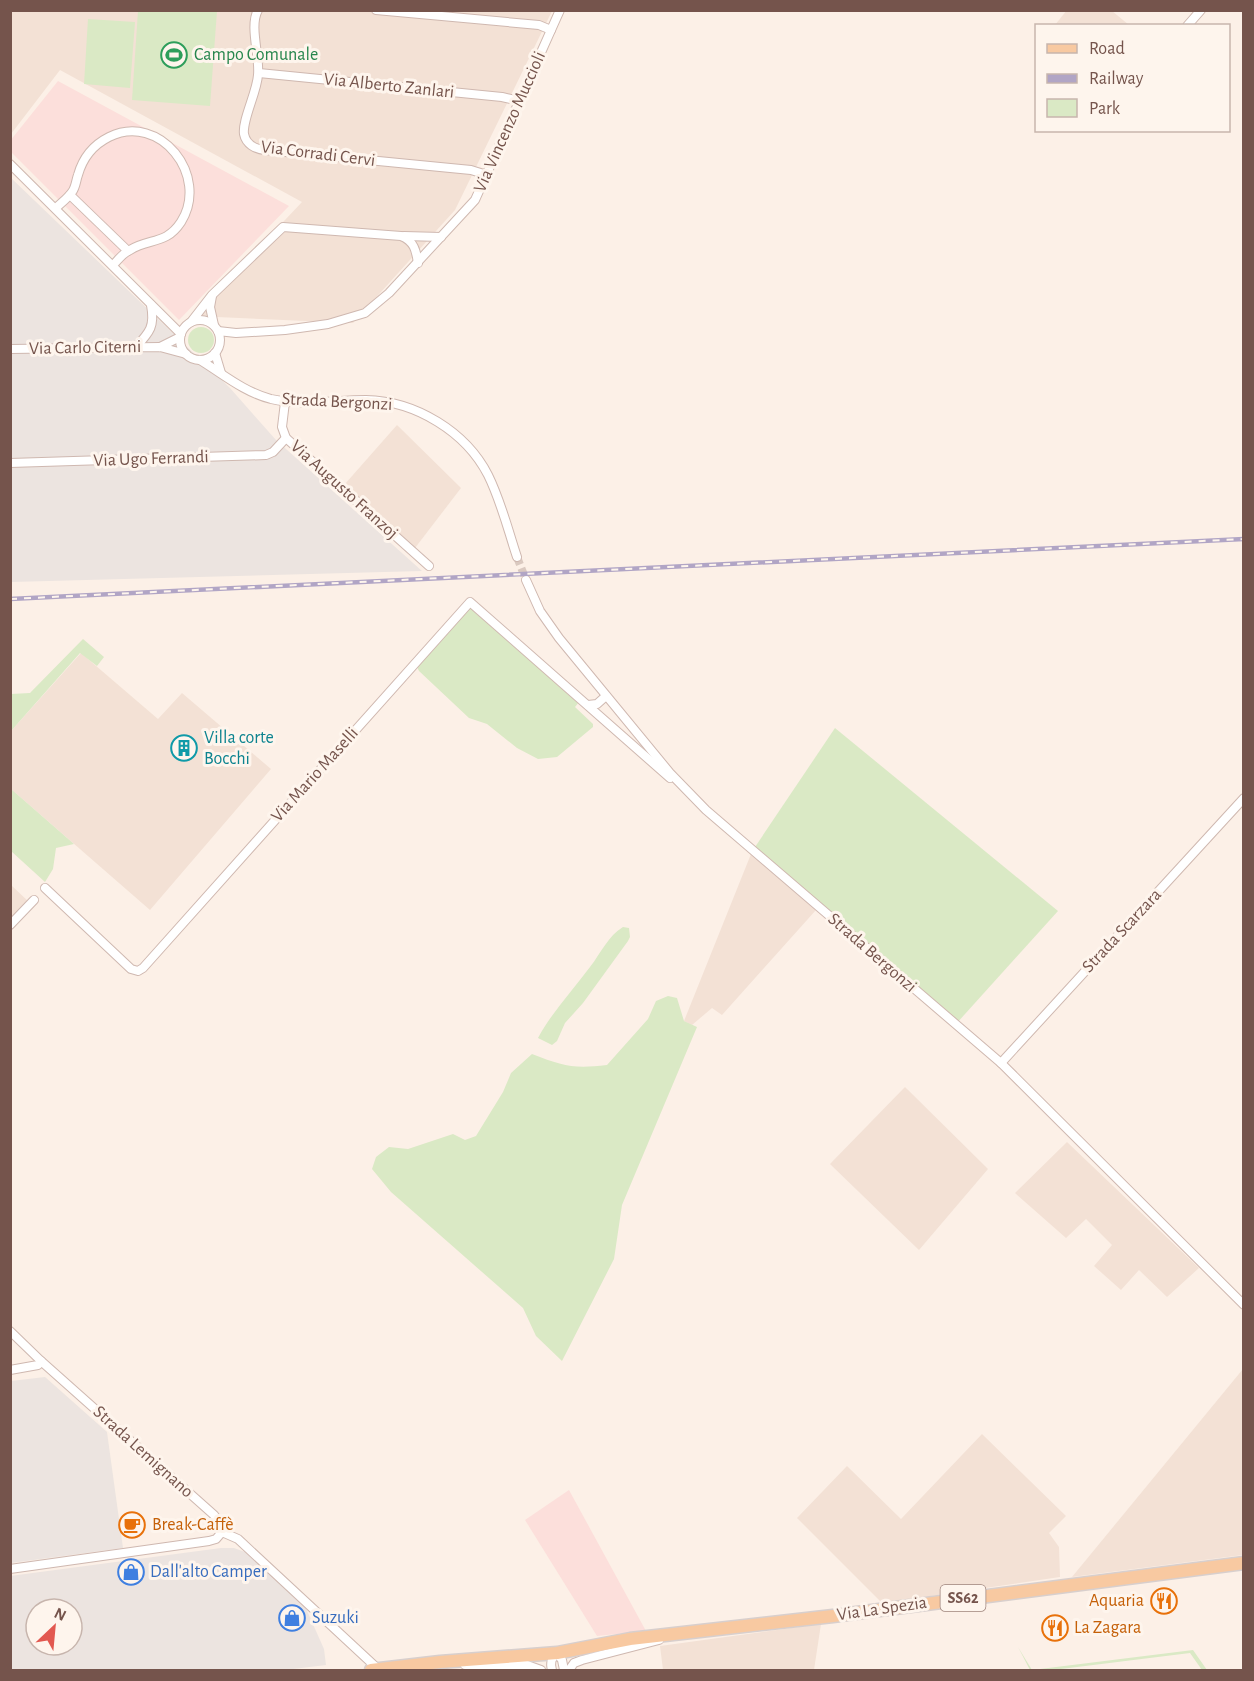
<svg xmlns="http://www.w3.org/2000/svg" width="1254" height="1681" viewBox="0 0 1254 1681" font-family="'Alegreya Sans',sans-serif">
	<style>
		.residential { fill: #f3e1d5 }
		.commercial { fill: #fcdfdb }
		.industrial { fill: #ece4e0; fill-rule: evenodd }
		.green { fill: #dae9c5 }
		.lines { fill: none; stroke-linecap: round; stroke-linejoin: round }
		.street-tunnel { stroke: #dac9c0; stroke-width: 8; stroke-dasharray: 8 4; stroke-linecap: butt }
		.street-casing { stroke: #cfb8b0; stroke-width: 10 }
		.primary-casing { stroke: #d8cfcd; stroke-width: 15 }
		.street { stroke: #fff; stroke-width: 8 }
		.primary { stroke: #f8c9a1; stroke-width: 12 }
		.rail-casing { stroke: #b1a5c5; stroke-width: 4.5 }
		.rail { stroke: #fef5ed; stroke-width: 2; stroke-dasharray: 7; stroke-linecap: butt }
		.labels { text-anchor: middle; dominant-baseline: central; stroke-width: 6; stroke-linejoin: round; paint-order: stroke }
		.shield { fill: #fef5ed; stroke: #9e847c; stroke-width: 1.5 }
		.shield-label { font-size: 16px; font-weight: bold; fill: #75544c }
		.leisure-label { font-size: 18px; fill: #27864d; stroke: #fef5ed; text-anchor: start }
		.street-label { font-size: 18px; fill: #75544c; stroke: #fef5ed }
		.culture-label { font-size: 18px; fill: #0d838f; stroke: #fef5ed; text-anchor: start }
		.food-label { font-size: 18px; fill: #c56008; stroke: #fef5ed; text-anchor: start }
		.shop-label { font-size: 18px; fill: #366cbe; stroke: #fef5ed; text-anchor: start }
	</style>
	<rect width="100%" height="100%" fill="#fcf0e7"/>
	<g class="residential">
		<path d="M1067 10 1112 11 1129 25H1055Z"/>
		<path d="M11 11H552L455 210 353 323 194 316 302 202 60 70 11 134Z"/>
		<path d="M397 425 461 488 415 548 345 484Z"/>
		<path d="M81 653 158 719 182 693 271 769 150 910 11 789V731Z"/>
		<path d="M751 854 816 910 722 1015 712 1008 692 1025 684 1021Z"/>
		<path d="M11 885 29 902 11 922Z"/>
		<path d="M905 1087 988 1169 919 1250 830 1164Z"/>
		<path d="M1067 1142 1199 1268 1167 1297 1139 1270 1121 1290 1094 1266 1112 1245 1086 1219 1066 1238 1015 1193Z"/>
		<path d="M1243 1369V1555L1072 1577Z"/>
		<path d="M982 1434 1066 1516 1049 1533 1059 1547 1060 1577 882 1603 797 1518 847 1466 901 1519Z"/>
		<path d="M821 1624 814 1670H663L660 1646Z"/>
	</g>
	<g class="commercial">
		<path d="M58 81 289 206 179 320 11 152 10 141Z"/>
		<path d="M569 1490 646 1631 597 1636 525 1520Z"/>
	</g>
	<g class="industrial">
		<path d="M10 177 230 388 276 440 422 571 11 582Z"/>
		<path d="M45 1377 107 1432 123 1548 11 1563V1381Z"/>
		<path d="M221 1548H234L245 1552 304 1604 324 1649 326 1665 285 1670H11L10 1576ZM36 1609H72V1645H36Z"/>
	</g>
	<g class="green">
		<path d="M138 11H217L210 106 132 100Z"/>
		<path d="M88 19 135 22 130 88 84 84Z"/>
		<circle cx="201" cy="340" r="13"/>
		<path d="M470 606 579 702 575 707 593 724V727L557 757 538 759 517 748 487 724 469 718 419 671 416 665Z"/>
		<path d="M83 639 104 657 97 666 80 653 11 731V694L30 693Z"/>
		<path d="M835 728 1058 911 956 1024 753 850Z"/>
		<path d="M11 789 74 844 56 848 53 869 45 882 11 851Z"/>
		<path d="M623 927 629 928 630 937 628 941 583 1003 565 1023 557 1041 552 1045 538 1038C552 1012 573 990 590 967 601 953 608 936 623 927Z"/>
		<path d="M668 996 677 998 684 1021 697 1027 622 1205 614 1259 562 1361 536 1336 523 1308 391 1192 372 1169 376 1157 389 1147 408 1149 453 1134 465 1140 476 1136 503 1092 511 1073 532 1054C563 1066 573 1069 607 1065L648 1019 656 1001Z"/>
		<path d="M1018 1647 1032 1670 1193 1650 1207 1670H1202L1190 1653 1053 1670H1030Z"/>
	</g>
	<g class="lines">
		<path class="street-tunnel" d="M517 557 526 580"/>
		<g class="street-casing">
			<g id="street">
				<path d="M258 10C249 26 260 56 258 75 257 92 242 120 244 134 246 144 255 149 265 150L471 170 487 175"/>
				<path d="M376 10 539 25 551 30"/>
				<path d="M1187 26 1201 10"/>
				<path d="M259 73 502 97 520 101"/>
				<path d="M10 164 181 334"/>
				<path d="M70 195 128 251"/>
				<path d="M56 208C61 203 68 198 72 192 76 187 76 180 78 175 83 157 93 145 109 137 160 112 210 176 181 222 166 245 149 238 130 250 123 253 118 260 113 265"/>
				<path d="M404 236 441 237"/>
				<path d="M212 296 210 307 214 325"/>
				<circle cx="200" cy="340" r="20"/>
				<path d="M191 322 212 295 283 227 401 236C414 241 416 250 418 263"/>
				<path d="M218 331 236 333 285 330 328 324 365 313 389 293 475 200 560 10"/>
				<path d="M136 347C150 332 155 326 151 305"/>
				<path d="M160 347 180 337"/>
				<path d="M10 349 160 347 186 354"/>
				<path d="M215 353 221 373"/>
				<path d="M200 360C223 374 244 392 271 399 301 406 335 400 366 400 416 401 466 432 488 475 501 501 508 530 517 557"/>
				<path d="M285 402 282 427 286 438 429 566"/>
				<path d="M10 463 266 455 273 452 286 438"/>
				<path d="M526 580 540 611 559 638 670 773 706 810 1001 1063 1244 1305"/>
				<path d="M588 705 597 704 606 696"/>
				<path d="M45 888 131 969 138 971 143 968 470 602 670 778"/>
				<path d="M10 925 34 900"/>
				<path d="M1001 1063 1244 798"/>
				<path d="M10 1331 41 1361 214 1515 220 1523 222 1532"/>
				<path d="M10 1370 38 1365 41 1361"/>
				<path d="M222 1532 238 1539 378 1669"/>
				<path d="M10 1569 209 1541 216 1539 222 1532"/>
				<path d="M465 1665H527L541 1670"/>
				<path d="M552 1670C550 1663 551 1658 557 1653L562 1660 564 1670"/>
				<path d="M569 1670 574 1663 582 1660 659 1640"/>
			</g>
		</g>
		<g class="primary-casing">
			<path id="primary" d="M371 1670 440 1662 557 1653 630 1639 833 1616 1244 1563"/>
		</g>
		<use href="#street" class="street"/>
		<use href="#primary" class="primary"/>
		<g class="rail-casing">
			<path id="rail" d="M10 599 1244 539"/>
		</g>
		<use href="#rail" class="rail"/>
	</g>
	<defs>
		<g id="stadium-ring" transform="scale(1.35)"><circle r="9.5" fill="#fef5ed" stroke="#2e9e5b" stroke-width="1.5"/><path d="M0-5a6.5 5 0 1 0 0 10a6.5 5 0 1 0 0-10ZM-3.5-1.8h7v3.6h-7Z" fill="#2e9e5b"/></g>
		<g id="building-ring" transform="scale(1.35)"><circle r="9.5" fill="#fef5ed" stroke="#0f9aa8" stroke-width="1.5"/><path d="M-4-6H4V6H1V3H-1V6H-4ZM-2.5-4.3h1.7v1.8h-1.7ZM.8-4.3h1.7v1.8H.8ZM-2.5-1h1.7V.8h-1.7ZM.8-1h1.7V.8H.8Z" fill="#0f9aa8"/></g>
		<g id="cafe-ring" transform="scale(1.35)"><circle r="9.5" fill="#fef5ed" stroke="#e8710a" stroke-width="1.5"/><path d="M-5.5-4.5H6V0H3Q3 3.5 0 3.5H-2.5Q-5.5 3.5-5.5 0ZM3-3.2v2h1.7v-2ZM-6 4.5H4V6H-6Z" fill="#e8710a"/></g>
		<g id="shop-ring" transform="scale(1.35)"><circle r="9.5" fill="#fef5ed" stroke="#3f7fe0" stroke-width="1.5"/><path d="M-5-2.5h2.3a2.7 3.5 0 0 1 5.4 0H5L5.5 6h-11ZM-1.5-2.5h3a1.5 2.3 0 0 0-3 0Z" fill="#3f7fe0"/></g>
		<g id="restaurant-ring" transform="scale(1.35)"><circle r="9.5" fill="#fef5ed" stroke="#e8710a" stroke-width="1.5"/><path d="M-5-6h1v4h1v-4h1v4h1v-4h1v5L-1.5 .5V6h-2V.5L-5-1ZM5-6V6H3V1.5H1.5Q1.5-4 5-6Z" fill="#e8710a"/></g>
	</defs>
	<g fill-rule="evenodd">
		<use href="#stadium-ring" x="174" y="55"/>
		<use href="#building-ring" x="184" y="748"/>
		<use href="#cafe-ring" x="132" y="1525"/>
		<use href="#shop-ring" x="131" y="1572"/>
		<use href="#restaurant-ring" x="1164" y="1601"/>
		<use href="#shop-ring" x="292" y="1618"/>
		<use href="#restaurant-ring" x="1055" y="1628"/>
	</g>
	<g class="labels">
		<rect class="shield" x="940.5" y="1585" width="45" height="26" rx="4.5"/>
		<g class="shield-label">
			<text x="963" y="1598">SS62</text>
		</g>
		<g class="leisure-label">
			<text x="194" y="55">Campo Comunale</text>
		</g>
		<g class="street-label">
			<text transform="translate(389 86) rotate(6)">Via Alberto Zanlari</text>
			<text transform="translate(510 122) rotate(-66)">Via Vincenzo Muccioli</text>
			<text transform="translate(318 154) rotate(7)">Via Corradi Cervi</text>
			<text transform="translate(85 348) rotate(-1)">Via Carlo Citerni</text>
			<text transform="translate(337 402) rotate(3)">Strada Bergonzi</text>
			<text transform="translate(151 459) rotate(-2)">Via Ugo Ferrandi</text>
			<text transform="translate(344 490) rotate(42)">Via Augusto Franzoj</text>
			<text transform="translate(315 775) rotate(-48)">Via Mario Maselli</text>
			<text transform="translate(1122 931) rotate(-47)">Strada Scarzara</text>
			<text transform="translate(872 953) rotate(41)">Strada Bergonzi</text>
			<text transform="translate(143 1452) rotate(42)">Strada Lemignano</text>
			<text transform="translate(882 1609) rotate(-8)">Via La Spezia</text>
		</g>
		<g class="culture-label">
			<text x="204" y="738">Villa corte<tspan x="204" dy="21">Bocchi</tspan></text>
		</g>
		<g class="food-label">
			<text x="152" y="1525">Break-Caffè</text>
			<text x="1144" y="1601" text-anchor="end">Aquaria</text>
			<text x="1074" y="1628">La Zagara</text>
		</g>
		<g class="shop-label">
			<text x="150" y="1572">Dall'alto Camper</text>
			<text x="312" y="1618">Suzuki</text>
		</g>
	</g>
	<rect width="1254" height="1681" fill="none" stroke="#75544c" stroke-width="24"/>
	<rect x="1035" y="24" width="195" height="108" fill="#fef5ed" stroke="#c7b5ad" stroke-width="1.5"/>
	<rect x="1047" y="44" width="30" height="9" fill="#f8c9a1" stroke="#c7b5ad" stroke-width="1.5"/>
	<text x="1089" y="54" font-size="18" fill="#75544c">Road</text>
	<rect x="1047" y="74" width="30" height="9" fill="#b1a5c5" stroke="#c7b5ad" stroke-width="1.5"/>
	<text x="1089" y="84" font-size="18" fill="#75544c">Railway</text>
	<rect x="1047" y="99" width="30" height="18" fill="#dae9c5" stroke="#c7b5ad" stroke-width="1.5"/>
	<text x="1089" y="114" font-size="18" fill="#75544c">Park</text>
	<g transform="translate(54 1627) rotate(26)"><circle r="28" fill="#fef5ed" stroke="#c7b5ad" stroke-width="1.5"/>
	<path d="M0-4.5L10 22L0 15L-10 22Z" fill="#e25850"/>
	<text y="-9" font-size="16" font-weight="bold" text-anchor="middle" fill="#75544c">N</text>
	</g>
</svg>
